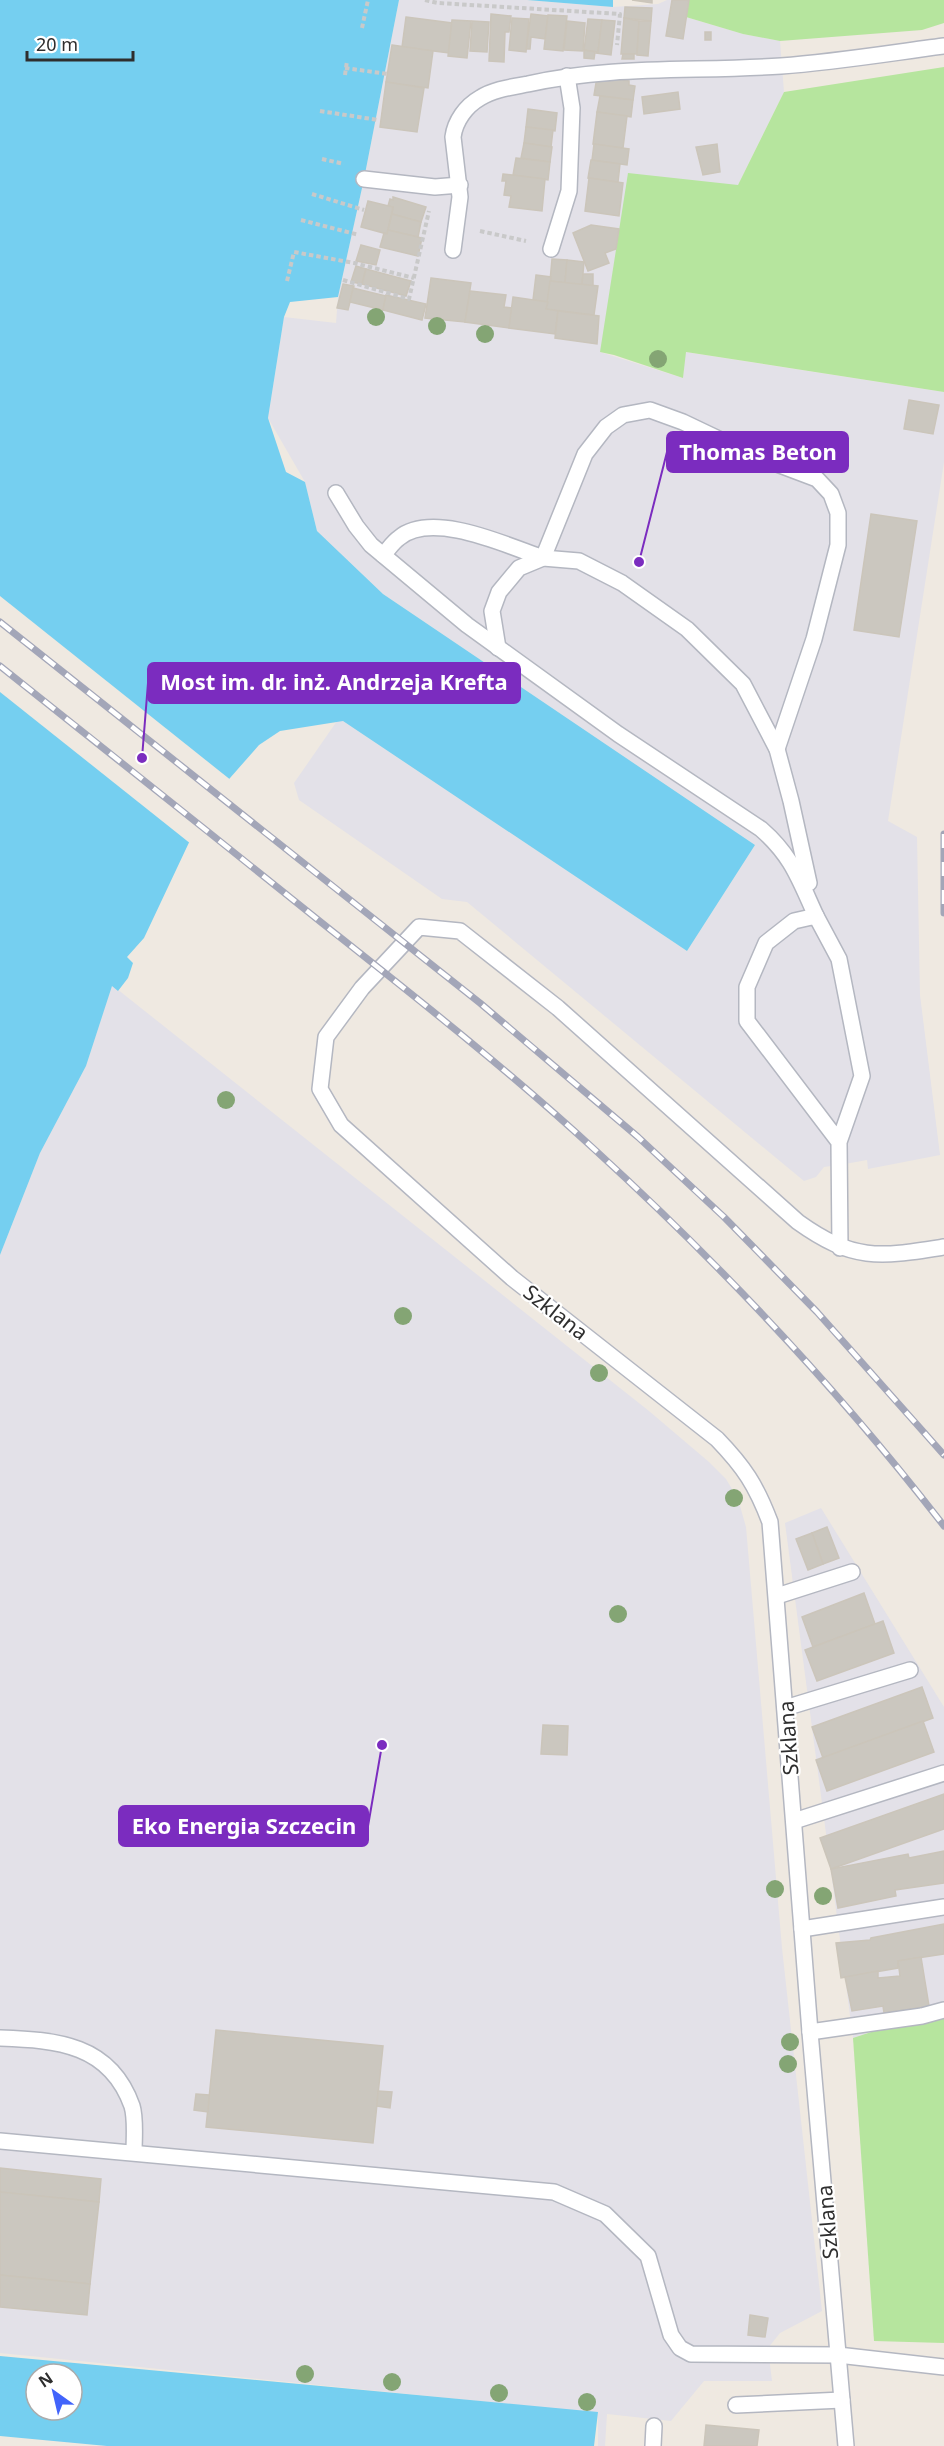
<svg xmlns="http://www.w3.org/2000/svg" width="944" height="2446" viewBox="0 0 944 2446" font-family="'Noto Sans',sans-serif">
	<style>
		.industrial { fill: #e3e1e8 }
		.green { fill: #b6e59e }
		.water { fill: #75cff0; fill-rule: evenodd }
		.pier { fill: #efe9e1 }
		.building { fill: #cbc7bf; stroke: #cbc5ba; stroke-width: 1.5 }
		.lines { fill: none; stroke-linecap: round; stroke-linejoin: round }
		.lane-casing { stroke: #b4b7c1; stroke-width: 18 }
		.path { stroke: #c9c9c9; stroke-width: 4; stroke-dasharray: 4.5 3; stroke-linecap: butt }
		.lane { stroke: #fff; stroke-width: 15 }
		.rail-casing { stroke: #a3a6b8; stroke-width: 7 }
		.rail { stroke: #fff; stroke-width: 4.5; stroke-dasharray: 14; stroke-linecap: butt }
		.tree { fill: #84a574 }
		.labels { text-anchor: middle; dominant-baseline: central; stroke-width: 4.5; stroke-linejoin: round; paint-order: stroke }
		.street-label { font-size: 21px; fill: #2e2e2e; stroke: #fff }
		.leader { fill: none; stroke: #7b2cbf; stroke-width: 2 }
		.callout-dot { fill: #7b2cbf; stroke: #fff; stroke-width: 2 }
		.callout { fill: #7b2cbf; stroke: #7b2cbf; stroke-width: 2 }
		.callout-label { font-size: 22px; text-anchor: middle; font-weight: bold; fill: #fff }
	</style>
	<rect width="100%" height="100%" fill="#efe9e1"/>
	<g class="industrial">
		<path d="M399 0H527L613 7 658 4 667 0H689L686 17 743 34 780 41 784 92 738 185 600 352 683 378 685 352 944 392V462L888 821 917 837 920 995 940 1155 868 1169 867 1160 839 1165 824 1167 816 1177 804 1181 467 902 442 899 299 800 294 783 337 721H343L687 951 755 845 383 594 317 531 305 482 268 418 284 317 336 323 338 297 364 179Z"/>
		<path d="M112 985 649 1411 709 1462 726 1479 738 1499 746 1527 782 1948 822 2311 780 2333 768 2348 772 2381H704L671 2421 607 2414 605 2446H598V2413L0 2353V1255L40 1153 86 1066Z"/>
		<path d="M821 1508 944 1707V2008L853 2038 785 1523Z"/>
	</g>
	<g class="green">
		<path d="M689 0H944V23L922 30 780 41 743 34 686 17Z"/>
		<path d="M944 67V392L686 352 683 378 614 355 600 352 628 173 738 185 784 92Z"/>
		<path d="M944 2008V2343L874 2341 853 2038Z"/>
	</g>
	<g class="water">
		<path d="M0 0H399L364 179 338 297 290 302 284 317 268 418 286 472 305 482 317 531 383 594 755 845 687 951 343 721 280 731 259 745 223 786 193 834 144 938 127 957 133 963 128 978 118 991 112 986 86 1066 40 1153 0 1255Z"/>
		<path d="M527 0H613V7Z"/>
		<path d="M0 2356 598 2412 594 2446H107L0 2436ZM36 2374H72V2410H36Z"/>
	</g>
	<path class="pier" d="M0 596 232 781 191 844 0 692Z"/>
	<g class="building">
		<path d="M632 0H652V3Z"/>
		<path d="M672 0H689L683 39 666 36Z"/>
		<path d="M625 7 652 8 651 21 624 18Z"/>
		<path d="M491 14 511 16 509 32H505L504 62 489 61Z"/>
		<path d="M531 14 548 16 545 39 531 37 530 49H526Z"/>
		<path d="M548 15 567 16 563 51 544 49Z"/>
		<path d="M406 17 452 23 449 53 402 47Z"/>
		<path d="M512 18 529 19 526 52 509 50Z"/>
		<path d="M624 18 639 21 637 54H621Z"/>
		<path d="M588 19 602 20 598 52 584 50Z"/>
		<path d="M452 20 471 21 467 58 448 56Z"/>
		<path d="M602 20 615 21 611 55 596 53 598 52Z"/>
		<path d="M472 21 489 22 487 52 470 51Z"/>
		<path d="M567 21 585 23 583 51 564 50Z"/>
		<path d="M639 21H651L648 56 637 55Z"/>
		<rect x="705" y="32" width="6" height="8"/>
		<path d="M392 45 433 51 428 88 386 82Z"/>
		<path d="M584 50 595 52 594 59 584 58Z"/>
		<path d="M623 54H634V59H622Z"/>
		<path d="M597 77 629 81V85L635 86 633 100 594 95Z"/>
		<path d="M386 82 424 88 417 132 380 127Z"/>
		<path d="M678 92 680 109 644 114 642 97Z"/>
		<path d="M600 96 633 100 631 117 597 112Z"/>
		<path d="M528 109 557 113 555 131 526 127Z"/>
		<path d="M597 112 627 116 623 148 593 144Z"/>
		<path d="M526 127 553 130 551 147 524 143Z"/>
		<path d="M524 143 552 147 550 162 521 158Z"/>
		<path d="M594 144 629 149 627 165 592 160Z"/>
		<path d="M717 144 720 172 703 175 696 147Z"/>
		<path d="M516 158 550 162 548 180 513 175Z"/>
		<path d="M591 160 620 164 618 182 588 178Z"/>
		<path d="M503 174 545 179 542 211 509 207 511 196 504 195 506 181H502Z"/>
		<path d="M589 178 623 183 619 216 585 211Z"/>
		<path d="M393 197 426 207 421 222 392 214 393 207 388 206 390 199 393 200Z"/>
		<path d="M368 201 393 207 387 234 361 227Z"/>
		<path d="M392 214 421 222 418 237 388 230Z"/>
		<path d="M591 225 619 229 616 249 605 253 609 263 588 271 573 233Z"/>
		<path d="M388 230 422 238 418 256 380 247 384 233 387 234Z"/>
		<path d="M361 245 380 250 376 265 356 261Z"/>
		<path d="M552 259 567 260 565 283 550 281Z"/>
		<path d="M567 260 584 262 582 285 565 283Z"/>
		<path d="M356 266 366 269 362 284 351 282Z"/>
		<path d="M366 269 411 281 406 296 362 284Z"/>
		<path d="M583 274H593V286L582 285Z"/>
		<path d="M536 275 551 277 548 302 533 300Z"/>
		<path d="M431 278 471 283 465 322 425 318Z"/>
		<path d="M550 281 598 286 594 315 546 309Z"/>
		<path d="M343 284 354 286 348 310 337 308Z"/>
		<path d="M353 288 386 296 383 310 350 302Z"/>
		<path d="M470 291 506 295 504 307 512 308 509 328 465 322Z"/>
		<path d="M386 295 426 304 422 320 383 310Z"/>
		<path d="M513 297 548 302 546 309 558 311 555 334 509 328Z"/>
		<path d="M558 311 599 316 597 344 555 338Z"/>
		<path d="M909 400 939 405 933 434 904 429Z"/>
		<path d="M871 514 917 521 899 637 854 630Z"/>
		<path d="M827 1527 839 1558 823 1564 812 1533Z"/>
		<path d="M812 1533 823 1564 808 1570 796 1539Z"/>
		<path d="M864 1593 875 1624 813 1647 802 1617Z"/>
		<path d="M883 1621 894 1653 817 1681 805 1650Z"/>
		<path d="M922 1687 933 1718 823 1758 812 1727Z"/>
		<path d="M923 1721 934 1752 827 1791 816 1760Z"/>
		<path d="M543 1725 568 1726 567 1755 541 1754Z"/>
		<path d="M944 1794V1829L831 1869 820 1838Z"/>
		<path d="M944 1851V1883L895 1890 896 1896 838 1908 831 1869 908 1854 909 1858Z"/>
		<path d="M944 1924V1954L898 1961V1968L841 1978 836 1943 870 1940 871 1938Z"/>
		<path d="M921 1957 929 2006 884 2013 883 2006 852 2011 845 1977 878 1971V1978L900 1976 898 1961Z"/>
		<path d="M216 2030 383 2046 373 2143 206 2127Z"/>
		<path d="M378 2091 392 2092 390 2108 377 2106Z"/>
		<path d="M196 2094 209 2095 208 2112 194 2110Z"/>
		<path d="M0 2168 101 2179 99 2202 0 2192Z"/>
		<path d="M0 2192 99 2202 90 2284 0 2275Z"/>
		<path d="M0 2275 90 2284 87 2315 0 2307Z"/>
		<path d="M750 2315 768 2318 765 2337 748 2335Z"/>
		<path d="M706 2425 759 2430 757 2446H704Z"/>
	</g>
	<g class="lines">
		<g class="lane-casing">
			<g id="lane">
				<path d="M364 179 435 187 460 185"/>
				<path d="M551 249 569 191 572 108 567 76"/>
				<path d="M453 250 460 197 453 137C455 121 466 106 480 98 494 89 512 87 528 84 612 65 696 72 781 66 836 62 890 53 944 46"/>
				<path d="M336 493 356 526 371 545 467 625 618 734 761 829C792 856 799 879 816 916"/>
				<path d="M383 555C388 550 393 542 399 538 432 510 508 546 543 558L585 454 606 427 623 415 650 410 683 422 748 453 817 479 831 494 838 513V545L814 639 777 749"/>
				<path d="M498 648 492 611 499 592 519 568 543 558 579 561 622 583 687 629 743 684 777 749 791 801 809 883"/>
				<path d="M839 1142 747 1021V987L766 943 794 921 816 916 839 959 862 1076 839 1142 840 1248"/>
				<path d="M777 1596 852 1572"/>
				<path d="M785 1708 910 1670"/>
				<path d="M794 1821 944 1773"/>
				<path d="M802 1929 944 1907"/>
				<path d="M810 2032 922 2016 944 2010"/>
				<path d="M0 2038C57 2040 110 2044 132 2106 136 2119 134 2138 134 2152"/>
				<path d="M0 2141 554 2192 605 2214 648 2256 671 2335 680 2348 691 2354 838 2355 944 2367"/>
				<path d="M736 2405 842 2400"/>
				<path d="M653 2446 654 2426"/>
				<path d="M846 2446 810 2032 770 1522C756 1485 744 1467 717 1439L512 1278 341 1125 320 1089 326 1037 362 988 419 927 460 931 558 1008 798 1222C854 1262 880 1257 944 1247"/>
			</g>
		</g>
		<g class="path">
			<path d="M425 0 438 3 620 14 617 45"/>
			<path d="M362 28 368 0"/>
			<path d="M345 68 388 74"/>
			<path d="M345 75 347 61"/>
			<path d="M320 111 378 120"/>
			<path d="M322 159 344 164"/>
			<path d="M312 194 364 210"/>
			<path d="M301 220 359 235"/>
			<path d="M480 231 526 241"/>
			<path d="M343 280 409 299 429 211"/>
			<path d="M287 281 294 252 354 263 414 278"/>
		</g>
		<use href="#lane" class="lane"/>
		<g class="rail-casing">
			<g id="rail">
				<path d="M0 622 480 1003 638 1137 724 1217 817 1312 944 1455"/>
				<path d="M0 666C107 751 215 837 322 923 414 996 507 1069 594 1149 721 1265 839 1390 944 1526"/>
				<path d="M944 834V913"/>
			</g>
		</g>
		<use href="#rail" class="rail"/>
	</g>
	<g class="tree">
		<circle cx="376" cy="317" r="9"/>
		<circle cx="437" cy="326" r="9"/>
		<circle cx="485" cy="334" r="9"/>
		<circle cx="658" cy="359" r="9"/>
		<circle cx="226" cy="1100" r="9"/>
		<circle cx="403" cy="1316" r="9"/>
		<circle cx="599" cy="1373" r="9"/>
		<circle cx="734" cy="1498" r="9"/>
		<circle cx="618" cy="1614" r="9"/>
		<circle cx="775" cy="1889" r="9"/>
		<circle cx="823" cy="1896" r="9"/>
		<circle cx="790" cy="2042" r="9"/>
		<circle cx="788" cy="2064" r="9"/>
		<circle cx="305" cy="2374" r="9"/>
		<circle cx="392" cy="2382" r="9"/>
		<circle cx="499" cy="2393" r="9"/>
		<circle cx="587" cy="2402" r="9"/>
	</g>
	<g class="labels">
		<g class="street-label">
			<text transform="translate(556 1312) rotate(38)">Szklana</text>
			<text transform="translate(788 1738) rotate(-94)">Szklana</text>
			<text transform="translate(827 2222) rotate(-95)">Szklana</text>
		</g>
	</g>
	<path class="leader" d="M639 562L667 452M142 758L148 683M382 1745L368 1826"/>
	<g class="callout-dot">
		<circle cx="639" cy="562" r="6"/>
		<circle cx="142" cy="758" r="6"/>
		<circle cx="382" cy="1745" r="6"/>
	</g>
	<g class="callout">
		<rect x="667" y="432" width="181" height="40" rx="6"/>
		<rect x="148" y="663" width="372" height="40" rx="6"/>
		<rect x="119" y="1806" width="249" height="40" rx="6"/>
	</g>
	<g class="callout-label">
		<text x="758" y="460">Thomas Beton</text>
		<text x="334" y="690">Most im. dr. inż. Andrzeja Krefta</text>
		<text x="244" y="1834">Eko Energia Szczecin</text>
	</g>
	<g transform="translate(54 2392) rotate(326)"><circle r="28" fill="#ffffff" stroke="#ababab" stroke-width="1.5"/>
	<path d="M0-4.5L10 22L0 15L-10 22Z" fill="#4264fb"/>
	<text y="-9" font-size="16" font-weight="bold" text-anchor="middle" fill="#2e2e2e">N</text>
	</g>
	<path d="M27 51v9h106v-9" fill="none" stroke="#2e2e2e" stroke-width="3"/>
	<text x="36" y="51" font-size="18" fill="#2e2e2e" stroke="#ffffff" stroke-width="4.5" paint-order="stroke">20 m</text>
</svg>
